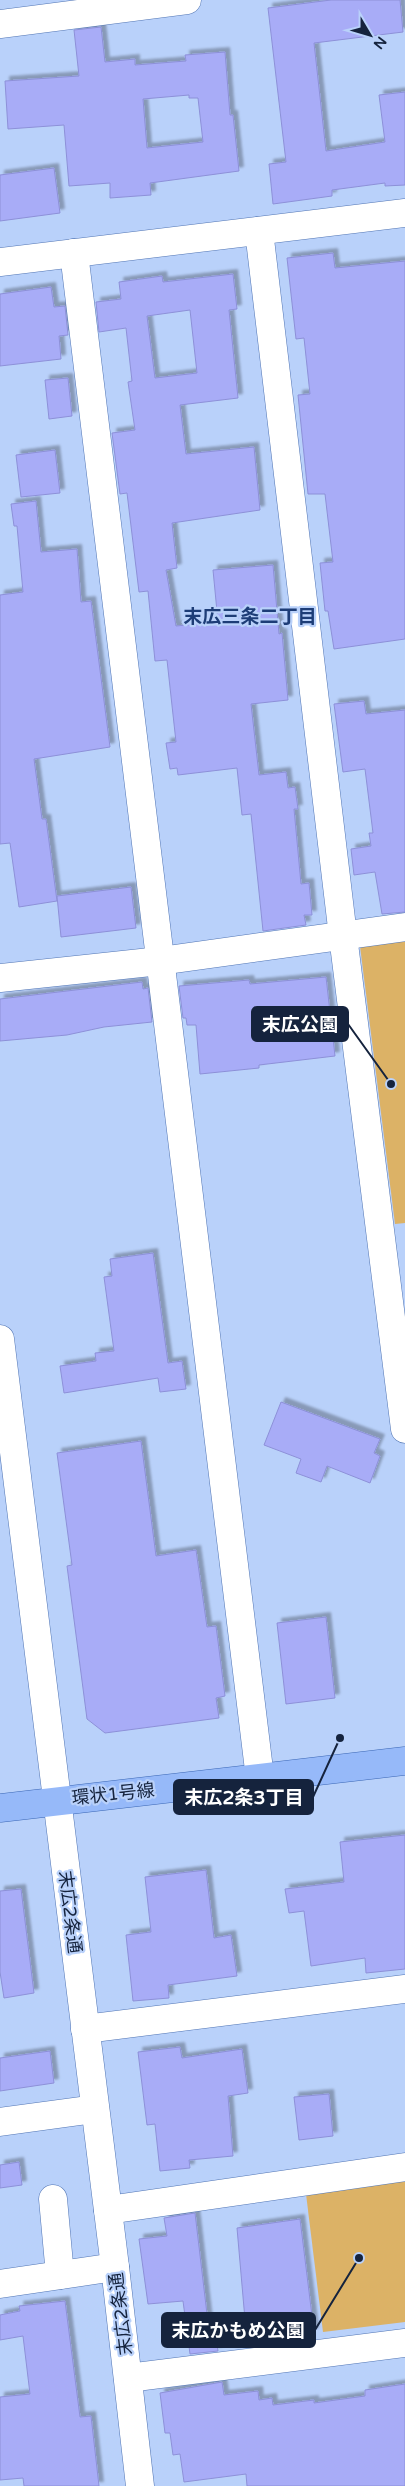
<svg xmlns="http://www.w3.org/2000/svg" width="405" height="2486" viewBox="0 0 405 2486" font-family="'Varela Round','Noto Sans JP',sans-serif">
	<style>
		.green { fill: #dcb266 }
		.building { fill: #a8acf7; stroke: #8d90d8; fill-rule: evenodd; filter: url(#shadow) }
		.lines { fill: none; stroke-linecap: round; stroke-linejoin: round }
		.minor-casing { stroke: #5175b4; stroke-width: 29 }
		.major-casing { stroke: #3b67b5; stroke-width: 29 }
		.minor { stroke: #fff; stroke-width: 28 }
		.major { stroke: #96b9f9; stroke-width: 28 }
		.labels { text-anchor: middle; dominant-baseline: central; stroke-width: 4.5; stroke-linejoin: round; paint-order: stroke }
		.street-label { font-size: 18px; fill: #15233d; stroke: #b9d1fa }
		.neighbourhood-label { font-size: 19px; font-weight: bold; fill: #1d3d77; stroke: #b9d1fa }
		.leader { fill: none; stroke: #15233d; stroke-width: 2 }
		.callout-dot { fill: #15233d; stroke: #b9d1fa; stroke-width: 2 }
		.callout { fill: #15233d; stroke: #15233d; stroke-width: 2 }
		.callout-label { font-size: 19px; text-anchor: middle; font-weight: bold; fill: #fff }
	</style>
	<defs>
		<filter id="shadow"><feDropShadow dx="4.5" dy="-4.5" stdDeviation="1" flood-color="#0004"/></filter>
	</defs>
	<rect width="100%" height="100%" fill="#b9d1fa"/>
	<g class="green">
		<path d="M405 941V1223L395 1224 360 946Z"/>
		<path d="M405 2181V2322L323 2332 306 2194Z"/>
	</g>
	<g class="building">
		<path d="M331 0H400L403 32 314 43 326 151 385 142 379 95 405 92V185L385 186V183L332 190V196L273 204 269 164 286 162 268 8Z"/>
		<path d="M101 27 105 62 135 59V65L186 61 185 55 225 52 230 115H233L239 171 150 183 151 195 110 198V183L69 186 64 125 8 129 5 81 79 76 74 30ZM189 95V98H198L203 142 147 148 143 99Z"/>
		<path d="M54 168 60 213 0 221V175Z"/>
		<path d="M333 253 335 268 405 261V639L334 649 328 611H325L320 563 333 562 325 494H308L298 395 310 394 304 338 296 339 287 258Z"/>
		<path d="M233 274 237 309 229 310 238 398 180 405 186 454 254 447 260 510 172 523 177 568 166 570 176 626 218 622 213 570 273 565 279 634 282 633 288 700 251 704 259 775 286 772 288 788 295 787 298 809H294L301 884 309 883 312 915H304L306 925 263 931 251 814 242 815 237 768 178 775 177 768 170 769 166 743 176 742 167 660 155 661 148 591 139 592 127 493 120 494 112 433 135 430 128 382 132 381 126 328 99 332 96 302 121 299 119 282 162 276 163 282ZM190 310 197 373 155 378 147 316Z"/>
		<path d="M51 287 54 307 65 306 68 335 59 336 61 359 0 366V294Z"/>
		<path d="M68 378 72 416 49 419 45 380Z"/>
		<path d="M55 450 60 493 21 497 16 455Z"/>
		<path d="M36 501 41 552 77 549 81 602 91 601 110 747 34 759 42 819H46L57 901 19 907 10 843 0 844V595L23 592 17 526H14L11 504Z"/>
		<path d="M364 701 366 714 405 710V912L382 914 375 872 354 875 351 849 371 846 369 833H373L365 769 343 772 334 704Z"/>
		<path d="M131 887 136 928 61 937 57 896Z"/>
		<path d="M326 977 335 1056 259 1065V1068L200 1074 196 1025H187L186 1018H183L179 986 249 980 250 984Z"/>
		<path d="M142 982 143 989 148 988 152 1022 104 1027 67 1035 0 1041V999Z"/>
		<path d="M153 1253 168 1363 182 1361 186 1389 160 1392 158 1378 64 1393 60 1366 96 1361 95 1353 114 1351 104 1277 112 1276 110 1259Z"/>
		<path d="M281 1402 380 1439 374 1453 380 1456 370 1483 327 1466 321 1482 296 1473 301 1459 264 1445Z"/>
		<path d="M141 1441 156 1556 196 1550 207 1627 216 1626 225 1696 216 1698 219 1718 105 1733 87 1719 67 1566 72 1565 57 1453Z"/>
		<path d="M326 1617 335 1698 286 1704 277 1623Z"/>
		<path d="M405 1835V1969L366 1973 365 1958 311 1966 304 1911 289 1913 285 1889 344 1882 340 1842Z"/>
		<path d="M206 1870 214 1938 231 1935 237 1976 168 1985 169 1998 133 2001 126 1935 151 1932 145 1877Z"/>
		<path d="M21 1889 34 1993 4 1998 0 1972V1891Z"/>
		<path d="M180 2047 182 2058 242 2049 248 2093 228 2096 233 2156 189 2160 190 2168 160 2171 155 2124 147 2125 138 2052Z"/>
		<path d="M50 2051 54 2083 0 2091V2058Z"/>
		<path d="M329 2094 333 2136 299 2140 294 2097Z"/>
		<path d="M19 2162 22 2185 0 2188V2165Z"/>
		<path d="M195 2213 209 2331 215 2330 218 2351 190 2354 183 2301 148 2304 139 2239 167 2236 164 2218Z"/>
		<path d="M300 2219 314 2332 283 2336 282 2327 246 2331 237 2228Z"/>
		<path d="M65 2301 80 2417 91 2416 99 2486H24L23 2478 0 2480V2397L30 2394 23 2336 0 2340V2315L20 2311 19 2306Z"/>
		<path d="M222 2382 224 2395 258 2391 259 2400 272 2398 273 2405 314 2400V2403L365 2396V2390L405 2384V2486H247L246 2474 184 2482 180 2454 173 2455 170 2433H165L160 2393Z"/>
	</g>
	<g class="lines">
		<g class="minor-casing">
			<g id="minor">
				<path d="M0 24 187 0"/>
				<path d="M259 231 343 936 405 1429"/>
				<path d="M74 253 260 1778"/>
				<path d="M0 262 405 213"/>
				<path d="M0 978 160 961 405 927"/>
				<path d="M0 1339 115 2267 140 2486"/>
				<path d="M85 2029 405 1989"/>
				<path d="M0 2122 95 2109"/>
				<path d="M53 2199 60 2275"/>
				<path d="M108 2210 405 2167"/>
				<path d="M0 2284 115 2267"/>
				<path d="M128 2378 405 2343"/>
			</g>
		</g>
		<g class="major-casing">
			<path id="major" d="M0 1808 405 1761"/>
		</g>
		<use href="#minor" class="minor"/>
		<use href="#major" class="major"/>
	</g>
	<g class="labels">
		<g class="street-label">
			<text transform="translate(113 1794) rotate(-6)">環状1号線</text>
			<text transform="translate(70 1912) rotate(83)">末広2条通</text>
			<text transform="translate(121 2314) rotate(-97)">末広2条通</text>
		</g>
		<g class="neighbourhood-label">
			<text x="250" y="617">末広三条二丁目</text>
		</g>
	</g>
	<path class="leader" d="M391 1084L348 1024M340 1738L313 1797M359 2258L315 2330"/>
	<g class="callout-dot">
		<circle cx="391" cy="1084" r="5"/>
		<circle cx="340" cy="1738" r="5"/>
		<circle cx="359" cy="2258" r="5"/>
	</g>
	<g class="callout">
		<rect x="252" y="1007" width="96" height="34" rx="5"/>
		<rect x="174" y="1780" width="139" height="34" rx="5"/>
		<rect x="162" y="2313" width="153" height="34" rx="5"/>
	</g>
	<g class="callout-label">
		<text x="300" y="1031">末広公園</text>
		<text x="244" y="1804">末広2条3丁目</text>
		<text x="238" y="2337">末広かもめ公園</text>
	</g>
	<g transform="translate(370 35) rotate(128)" stroke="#b9d1fa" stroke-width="4" paint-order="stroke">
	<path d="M0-4L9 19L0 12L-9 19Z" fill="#15233d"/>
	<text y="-8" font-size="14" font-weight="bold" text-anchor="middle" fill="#15233d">N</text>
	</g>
</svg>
